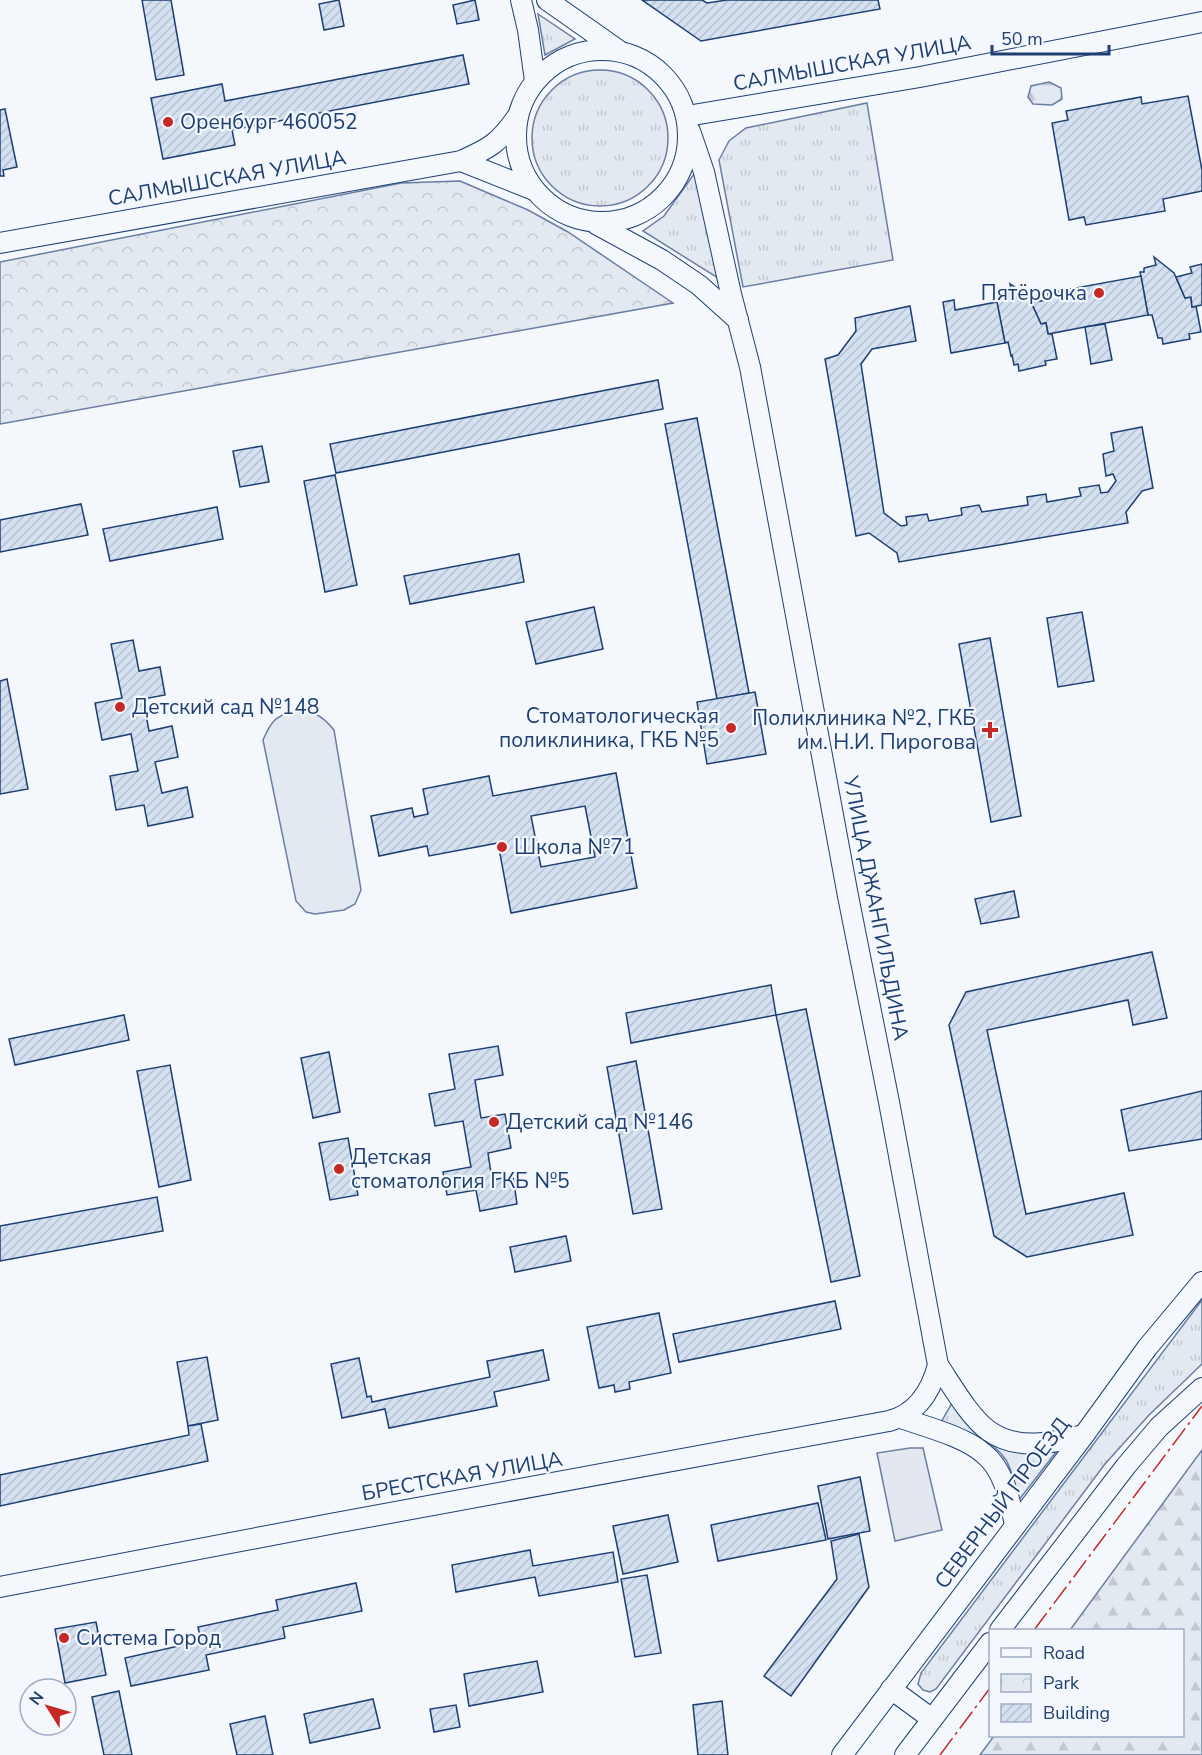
<svg xmlns="http://www.w3.org/2000/svg" width="1202" height="1755" viewBox="0 0 1202 1755" font-family="'Nunito Sans',sans-serif">
	<style>
		.grass { fill: url(#grass-tufts); stroke: #687fa3; stroke-width: 1.5 }
		.forest { fill: url(#forest-firs); stroke: #687fa3; stroke-width: 1.5 }
		.park { fill: url(#park-crowns); stroke: #687fa3; stroke-width: 1.5 }
		.garden { fill: #e3e9f0; stroke: #687fa3; stroke-width: 1.5 }
		.parking { fill: #e3e8f0; stroke: #687fa3; stroke-width: 1.5 }
		.building { fill: url(#building-hatch); stroke: #1d3f73; stroke-width: 1.5; fill-rule: evenodd }
		.lines { fill: none; stroke-linecap: round; stroke-linejoin: round }
		.secondary-casing { stroke: #1d3f73; stroke-width: 22 }
		.secondary { stroke: #f4f7fb; stroke-width: 20 }
		.power { stroke: #c62828; stroke-width: 1.5; stroke-dasharray: 21 4.5 3 4.5; stroke-linecap: butt }
		.poi-dot { fill: #c62828; stroke: #f4f7fb; stroke-width: 2 }
		.labels { text-anchor: middle; dominant-baseline: central; stroke-width: 4.5; stroke-linejoin: round; paint-order: stroke }
		.street-label { font-size: 21px; fill: #1d3f73; stroke: #f4f7fb }
		.poi-label { font-size: 21px; fill: #1d3f73; stroke: #f4f7fb; text-anchor: start }
	</style>
	<defs>
		<pattern id="grass-tufts" width="24" height="20" patternUnits="userSpaceOnUse" patternTransform="scale(1.5)"><rect width="24" height="20" fill="#e3e9f0"/><path d="M3 7l-1-3M5 7V3M7 7l1-3M15 17l-1-3M17 17v-4M19 17l1-3" fill="none" stroke="#c2c9d1"/></pattern>
		<pattern id="forest-firs" width="22" height="20" patternUnits="userSpaceOnUse" patternTransform="scale(1.5)"><rect width="22" height="20" fill="#e3e9f0"/><path d="M5 1l3.5 6h-7zM16 11l3.5 6h-7z" fill="#c2c9d1"/></pattern>
		<pattern id="park-crowns" width="20" height="18" patternUnits="userSpaceOnUse" patternTransform="scale(1.5)"><rect width="20" height="18" fill="#e3e9f0"/><path d="M2 6a3 3 0 1 1 6 0M12 15a3 3 0 1 1 6 0" fill="none" stroke="#c2c9d1"/></pattern>
		<pattern id="building-hatch" width="6" height="6" patternUnits="userSpaceOnUse" patternTransform="scale(1.5)"><rect width="6" height="6" fill="#d5e0f0"/><path d="M-1 1l2-2M0 6l6-6M5 7l2-2" fill="none" stroke="#b6c1d1"/></pattern>
	</defs>
	<rect width="100%" height="100%" fill="#f4f7fb"/>
	<g class="grass">
		<path d="M538 14 575 39 545 55Z"/>
		<circle cx="600" cy="138" r="68"/>
		<path d="M867 103 893 260 743 287 719 160 729 141 746 128Z"/>
		<path d="M697 170 718 278 643 231 664 216Z"/>
		<path d="M1202 1300V1364L1149 1415 1105 1464 936 1689 930 1692 923 1690 918 1684 921 1673Z"/>
		<path d="M952 1403C986 1447 1000 1456 1056 1452L1019 1500C1015 1487 1013 1472 1006 1460 992 1439 964 1430 941 1422Z"/>
	</g>
	<g class="forest">
		<path d="M1049 82 1061 88 1062 99 1052 105 1033 104 1028 97 1031 86Z"/>
		<path d="M1202 1450V1755H980L994 1736H1182V1630H1070Z"/>
	</g>
	<path class="park" d="M460 181 528 210 568 232 673 303 0 424V262L401 183Z"/>
	<path class="garden" d="M293 711C314 712 320 713 334 730L361 890 355 904 344 910 315 914 306 912 296 901 263 740C271 722 274 717 293 711Z"/>
	<path class="parking" d="M910 1448H923L942 1530 895 1541 877 1453Z"/>
	<g class="building">
		<path d="M142 0H171L184 75 156 80Z"/>
		<path d="M339 0 344 26 324 30 319 4Z"/>
		<path d="M475 0 479 20 457 24 453 5Z"/>
		<path d="M642 0H702L707 3 727 0H878L880 9 701 41Z"/>
		<path d="M463 55 469 84 232 130 235 145 163 159 151 98 222 84 225 101Z"/>
		<path d="M1188 96 1202 170V191L1163 199 1165 211 1086 225 1084 217 1069 220 1052 123 1068 120 1066 111 1141 97 1142 104Z"/>
		<path d="M5 109 17 167 3 170 4 176H0V110Z"/>
		<path d="M1154 257 1174 273 1185 298 1191 297 1192 307 1196 306 1201 332 1189 334 1190 339 1163 344 1162 338H1158L1152 315H1148L1140 272H1144V268L1156 265Z"/>
		<path d="M1202 264V305L1192 307 1191 297 1185 298 1176 277 1192 273 1190 267Z"/>
		<path d="M1141 276 1148 315 1048 334 1046 323 1041 324 1031 302 1049 300 1048 293Z"/>
		<path d="M1010 284 1021 291 1030 300 1041 324 1046 323 1048 334H1052L1057 359 1045 361 1046 365 1019 371 1018 364 1014 365 1012 355 1011 356 1008 342 1005 343 996 299 1000 298 999 294 1012 292Z"/>
		<path d="M954 300 955 310 997 302 1005 343 951 353 943 302Z"/>
		<path d="M910 306 916 341 872 349 861 364 884 513 901 526 907 525 906 517 927 514 929 521 962 515 961 508 979 505 982 512 1028 505 1027 497 1046 494 1047 502 1081 496 1079 488 1099 485 1101 493 1108 492 1116 481 1113 474 1106 476 1103 454 1114 451 1111 433 1142 427 1153 488 1142 491 1126 512 1128 523 899 562 897 553 869 533 856 536 825 359 838 355 856 331 855 318Z"/>
		<path d="M1105 324 1112 360 1091 364 1085 327Z"/>
		<path d="M658 380 663 409 336 473 330 444Z"/>
		<path d="M697 418 749 693 717 699 665 424Z"/>
		<path d="M262 446 269 482 240 487 233 451Z"/>
		<path d="M335 475 357 585 325 592 304 481Z"/>
		<path d="M81 504 88 535 0 552V520Z"/>
		<path d="M217 507 223 539 110 561 103 529Z"/>
		<path d="M519 554 524 582 410 604 404 576Z"/>
		<path d="M594 607 603 649 536 664 526 622Z"/>
		<path d="M1082 612 1094 681 1058 687 1047 618Z"/>
		<path d="M990 638 1021 816 991 822 959 644Z"/>
		<path d="M133 640 139 671 160 667 165 695 143 699 149 731 172 726 178 757 155 762 162 793 187 787 193 817 148 826 144 805 116 810 110 776 138 771 131 734 102 740 95 703 122 698 111 644Z"/>
		<path d="M7 679 28 789 0 794V681Z"/>
		<path d="M755 692 766 754 707 764 697 702Z"/>
		<path d="M616 773 637 888 511 913 498 843 429 856 427 846 379 856 371 816 412 808 414 817 428 814 423 789 489 776 493 796ZM585 806 595 857 541 867 531 816Z"/>
		<path d="M1014 891 1019 917 981 924 975 899Z"/>
		<path d="M1152 952 1167 1018 1133 1025 1128 1000 987 1030 1026 1214 1124 1193 1133 1235 1027 1257 994 1236 949 1025 966 992Z"/>
		<path d="M771 985 776 1015 631 1043 626 1013Z"/>
		<path d="M806 1009 860 1276 831 1282 776 1015Z"/>
		<path d="M124 1015 129 1040 15 1065 9 1039Z"/>
		<path d="M498 1046 503 1075 475 1080 481 1118 505 1114 511 1148 488 1153 492 1180 513 1176 517 1204 480 1211 476 1190 447 1195 443 1172 471 1167 463 1121 435 1126 429 1094 455 1089 449 1054Z"/>
		<path d="M329 1052 340 1112 313 1118 301 1058Z"/>
		<path d="M636 1061 662 1209 633 1214 607 1067Z"/>
		<path d="M170 1065 191 1180 159 1187 137 1071Z"/>
		<path d="M1202 1091V1139L1129 1151 1121 1110Z"/>
		<path d="M348 1138 358 1195 330 1200 319 1143Z"/>
		<path d="M157 1197 163 1231 0 1261V1226Z"/>
		<path d="M566 1236 571 1261 515 1272 510 1247Z"/>
		<path d="M835 1301 841 1329 679 1362 673 1334Z"/>
		<path d="M659 1313 671 1373 629 1382 630 1389 615 1392 614 1385 599 1388 587 1327Z"/>
		<path d="M543 1350 549 1380 494 1392 497 1406 389 1428 385 1409 342 1418 331 1364 359 1358 367 1397 371 1396 372 1402 490 1377 487 1361Z"/>
		<path d="M207 1357 218 1420 188 1426 177 1362Z"/>
		<path d="M201 1424 208 1461 0 1506V1475L189 1435 188 1426Z"/>
		<path d="M860 1477 870 1531 828 1539 818 1486Z"/>
		<path d="M818 1503 826 1540 718 1561 711 1525Z"/>
		<path d="M668 1515 678 1562 623 1574 613 1526Z"/>
		<path d="M859 1534 869 1587 791 1696 764 1676 837 1579 831 1541Z"/>
		<path d="M530 1550 533 1566 613 1552 618 1582 539 1596 535 1577 456 1592 452 1565Z"/>
		<path d="M647 1575 661 1653 635 1657 621 1579Z"/>
		<path d="M356 1583 362 1611 283 1627 285 1638 206 1655 209 1670 131 1686 125 1658 201 1641 198 1627 278 1610 276 1600Z"/>
		<path d="M96 1622 106 1675 65 1683 55 1629Z"/>
		<path d="M537 1661 543 1692 469 1706 464 1674Z"/>
		<path d="M119 1691 132 1755H104L92 1697Z"/>
		<path d="M373 1699 380 1728 310 1743 304 1714Z"/>
		<path d="M722 1701 728 1755H698L693 1705Z"/>
		<path d="M456 1705 460 1727 434 1732 430 1709Z"/>
		<path d="M265 1716 273 1755H237L230 1724Z"/>
	</g>
	<g class="lines">
		<g class="secondary-casing">
			<g id="secondary">
				<path d="M521 0 528 30 535 81"/>
				<path d="M547 0 618 50"/>
				<circle cx="602" cy="136" r="86"/>
				<path d="M687 116 920 77 1202 22"/>
				<path d="M461 161 534 190"/>
				<path d="M596 224 662 260 699 285 738 320"/>
				<path d="M0 243 461 161C490 148 499 143 517 117"/>
				<path d="M938 1365C951 1384 970 1418 989 1431 1017 1451 1054 1443 1084 1435"/>
				<path d="M901 1418C926 1427 963 1436 983 1453 1004 1469 1010 1501 1015 1525"/>
				<path d="M0 1587 330 1524 889 1421C917 1414 931 1391 938 1365L889 1102 848 896 750 367 731 294 704 172 690 131"/>
				<path d="M1000 1630 1126 1466 1159 1427 1202 1388"/>
				<path d="M891 1689 932 1719"/>
				<path d="M842 1755 1084 1435 1147 1348 1202 1282"/>
				<path d="M905 1755 990 1643"/>
			</g>
		</g>
		<use href="#secondary" class="secondary"/>
		<g class="power">
			<path d="M1034 1630 1202 1406"/>
			<path d="M940 1755 990 1688"/>
		</g>
	</g>
	<g class="poi-dot">
		<circle cx="168" cy="122" r="6"/>
		<circle cx="1099" cy="293" r="6"/>
		<circle cx="120" cy="707" r="6"/>
		<circle cx="731" cy="728" r="6"/>
		<path d="M987 721h6v6h6v6h-6v6h-6v-6h-6v-6h6z"/>
		<circle cx="502" cy="847" r="6"/>
		<circle cx="494" cy="1122" r="6"/>
		<circle cx="339" cy="1169" r="6"/>
		<circle cx="64" cy="1638" r="6"/>
	</g>
	<g class="labels">
		<g class="street-label">
			<text transform="translate(852 63) rotate(-10)">САЛМЫШСКАЯ УЛИЦА</text>
			<text transform="translate(227 178) rotate(-10)">САЛМЫШСКАЯ УЛИЦА</text>
			<text transform="translate(876 908) rotate(79)">УЛИЦА ДЖАНГИЛЬДИНА</text>
			<text transform="translate(462 1476) rotate(-10)">БРЕСТСКАЯ УЛИЦА</text>
			<text transform="translate(1002 1503) rotate(-53)">СЕВЕРНЫЙ ПРОЕЗД</text>
		</g>
		<g class="poi-label">
			<text x="180" y="122">Оренбург 460052</text>
			<text x="1087" y="293" text-anchor="end">Пятёрочка</text>
			<text x="132" y="707">Детский сад №148</text>
			<text x="719" y="716" text-anchor="end">Стоматологическая<tspan x="719" dy="24">поликлиника, ГКБ №5</tspan></text>
			<text x="976" y="718" text-anchor="end">Поликлиника №2, ГКБ<tspan x="976" dy="24">им. Н.И. Пирогова</tspan></text>
			<text x="514" y="847">Школа №71</text>
			<text x="506" y="1122">Детский сад №146</text>
			<text x="351" y="1157">Детская<tspan x="351" dy="24">стоматология ГКБ №5</tspan></text>
			<text x="76" y="1638">Система Город</text>
		</g>
	</g>
	<rect x="989" y="1629" width="195" height="108" fill="#f4f7fb" stroke="#9eadc5" stroke-width="1.5"/>
	<rect x="1001" y="1648" width="30" height="9" fill="#f4f7fb" stroke="#9eadc5" stroke-width="1.5"/>
	<text x="1043" y="1659" font-size="18" fill="#1d3f73">Road</text>
	<rect x="1001" y="1674" width="30" height="18" fill="url(#park-crowns)" stroke="#9eadc5" stroke-width="1.5"/>
	<text x="1043" y="1689" font-size="18" fill="#1d3f73">Park</text>
	<rect x="1001" y="1704" width="30" height="18" fill="url(#building-hatch)" stroke="#9eadc5" stroke-width="1.5"/>
	<text x="1043" y="1719" font-size="18" fill="#1d3f73">Building</text>
	<g transform="translate(48 1707) rotate(307)"><circle r="28" fill="#f4f7fb" stroke="#9eadc5" stroke-width="1.5"/>
	<path d="M0-4.5L10 22L0 15L-10 22Z" fill="#c62828"/>
	<text y="-9" font-size="16" font-weight="bold" text-anchor="middle" fill="#1d3f73">N</text>
	</g>
	<path d="M992 45v9h117v-9" fill="none" stroke="#1d3f73" stroke-width="3"/>
	<text x="1001" y="45" font-size="18" fill="#1d3f73" stroke="#f4f7fb" stroke-width="4.5" paint-order="stroke">50 m</text>
</svg>
